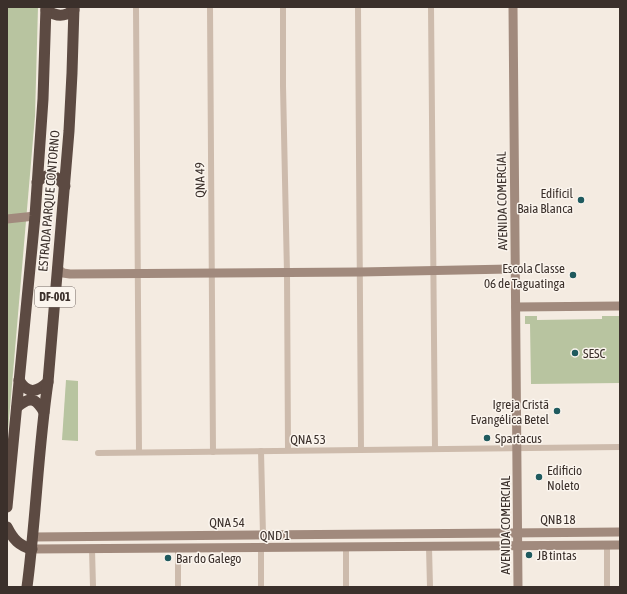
<svg xmlns="http://www.w3.org/2000/svg" width="627" height="594" viewBox="0 0 627 594" font-family="'Asap Condensed',sans-serif">
	<style>
		.green { fill: #b8c4a0 }
		.lines { fill: none; stroke-linecap: round; stroke-linejoin: round }
		.street { stroke: #cdbbac; stroke-width: 6 }
		.secondary { stroke: #a18a7d; stroke-width: 9 }
		.highway { stroke: #5c4a42; stroke-width: 11 }
		.poi-dot { fill: #1f5a5e; stroke: #fbf5ee; stroke-width: 1.5 }
		.labels { text-anchor: middle; dominant-baseline: central; stroke-width: 3; stroke-linejoin: round; paint-order: stroke }
		.shield { fill: #fbf5ee; stroke: #756b66; stroke-width: 1 }
		.shield-label { font-size: 12px; font-weight: bold; fill: #3b302b }
		.street-label { font-size: 13px; fill: #3b302b; stroke: #fbf5ee }
		.poi-label { font-size: 13px; fill: #3b302b; stroke: #fbf5ee; text-anchor: start }
	</style>
	<rect width="100%" height="100%" fill="#f4ebe1"/>
	<g class="green">
		<path d="M7 7H38L35 116 7 443Z"/>
		<path d="M525 316H537V320L602 319V316H620V383L531 384 530 324H525Z"/>
		<path d="M66 380 78 381V441L62 440Z"/>
	</g>
	<g class="lines">
		<g class="street">
			<path d="M136 7 139 452"/>
			<path d="M210 7 213 452"/>
			<path d="M283 7V86L287 273 288 450"/>
			<path d="M358 7 361 450"/>
			<path d="M431 7 435 449"/>
			<path d="M261 451 263 535"/>
			<path d="M98 453 620 447"/>
			<path d="M607 546V587"/>
			<path d="M346 547V587"/>
			<path d="M429 547 430 587"/>
			<path d="M178 548V587"/>
			<path d="M261 548V587"/>
			<path d="M92 549 93 587"/>
		</g>
		<g class="secondary">
			<path d="M513 7 518 587"/>
			<path d="M7 219 35 216"/>
			<path d="M57 268 63 273 70 274 360 272 516 269"/>
			<path d="M516 307 620 306"/>
			<path d="M33 537 620 532"/>
			<path d="M32 549 620 545"/>
		</g>
		<g class="highway">
			<path d="M46 10C57 17 64 17 74 10"/>
			<path d="M37 182C49 171 55 174 65 186"/>
			<path d="M19 380C27 394 37 393 48 382"/>
			<path d="M17 407C30 396 36 398 44 412"/>
			<path d="M7 507 35 216 43 99 46 7"/>
			<path d="M7 527C13 539 19 546 32 549"/>
			<path d="M27 587C36 519 38 450 48 382L69 131 72 73 74 7"/>
		</g>
	</g>
	<g class="poi-dot">
		<circle cx="581" cy="200" r="4"/>
		<circle cx="573" cy="275" r="4"/>
		<circle cx="575" cy="353" r="4"/>
		<circle cx="557" cy="411" r="4"/>
		<circle cx="487" cy="438" r="4"/>
		<circle cx="539" cy="477" r="4"/>
		<circle cx="529" cy="555" r="4"/>
		<circle cx="168" cy="558" r="4"/>
	</g>
	<g class="labels">
		<rect class="shield" x="35" y="287" width="40" height="20" rx="3"/>
		<g class="shield-label">
			<text x="55" y="297">DF-001</text>
		</g>
		<g class="street-label">
			<text transform="translate(200 180) rotate(-91)">QNA 49</text>
			<text transform="translate(49 201) rotate(-85)">ESTRADA PARQUE CONTORNO</text>
			<text transform="translate(502 201) rotate(-91)">AVENIDA COMERCIAL</text>
			<text x="308" y="439">QNA 53</text>
			<text x="558" y="519">QNB 18</text>
			<text x="227" y="522">QNA 54</text>
			<text transform="translate(505 525) rotate(-90)">AVENIDA COMERCIAL</text>
			<text x="275" y="535">QND 1</text>
		</g>
		<g class="poi-label">
			<text x="573" y="193" text-anchor="end">Edifícil<tspan x="573" dy="15">Baia Blanca</tspan></text>
			<text x="565" y="268" text-anchor="end">Escola Classe<tspan x="565" dy="15">06 de Taguatinga</tspan></text>
			<text x="583" y="353">SESC</text>
			<text x="549" y="404" text-anchor="end">Igreja Cristã<tspan x="549" dy="15">Evangélica Betel</tspan></text>
			<text x="495" y="438">Spartacus</text>
			<text x="547" y="470">Edificio<tspan x="547" dy="15">Noleto</tspan></text>
			<text x="537" y="555">JB tintas</text>
			<text x="176" y="558">Bar do Galego</text>
		</g>
	</g>
	<rect width="627" height="594" fill="none" stroke="#3b302b" stroke-width="16"/>
</svg>
